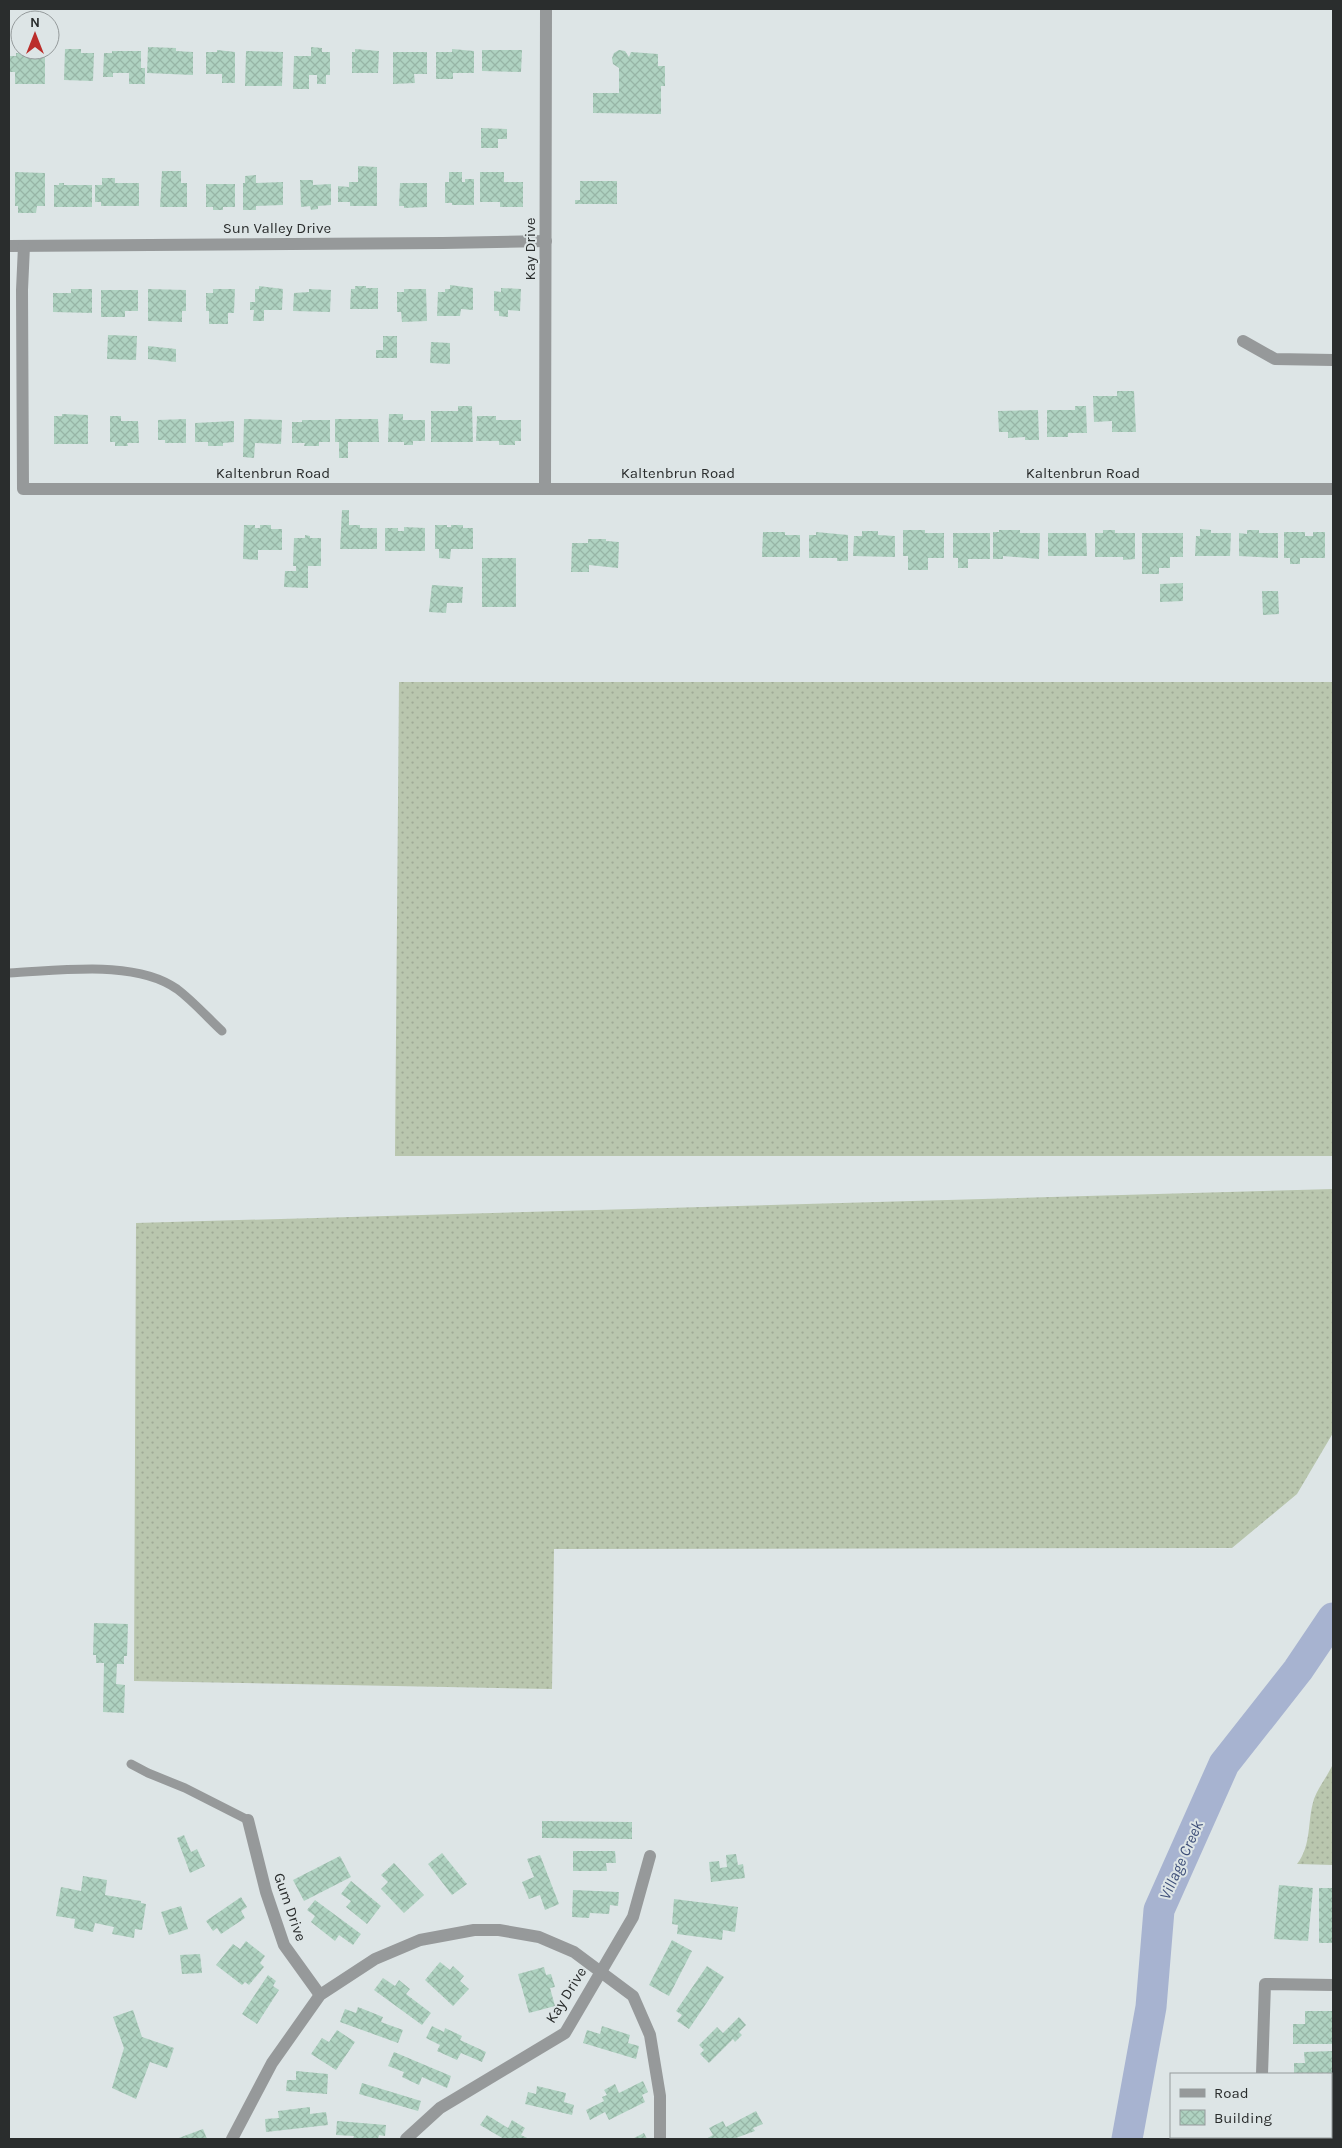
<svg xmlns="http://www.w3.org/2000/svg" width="1342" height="2148" viewBox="0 0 1342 2148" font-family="Karla,sans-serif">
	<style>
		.grass { fill: url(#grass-dots) }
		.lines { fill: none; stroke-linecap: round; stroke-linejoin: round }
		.river { stroke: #a7b3d0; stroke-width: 31 }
		.building { fill: url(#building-cross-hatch) }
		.lane { stroke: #96999a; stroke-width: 9 }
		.street { stroke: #96999a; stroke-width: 12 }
		.labels { text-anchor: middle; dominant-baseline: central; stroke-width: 4; stroke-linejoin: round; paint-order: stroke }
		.street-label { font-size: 15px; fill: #2a2d2d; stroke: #dde5e6 }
		.water-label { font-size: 16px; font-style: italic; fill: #3e4f79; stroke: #dde5e6 }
	</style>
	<defs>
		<pattern id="grass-dots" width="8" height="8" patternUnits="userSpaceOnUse" patternTransform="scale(1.25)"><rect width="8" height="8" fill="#b9c6ae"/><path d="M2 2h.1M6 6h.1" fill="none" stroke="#9faa96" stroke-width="1.8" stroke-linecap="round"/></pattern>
		<pattern id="building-cross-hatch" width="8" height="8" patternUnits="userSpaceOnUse" patternTransform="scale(1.25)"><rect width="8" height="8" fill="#afd2c1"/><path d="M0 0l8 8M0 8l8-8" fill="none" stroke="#97b5a6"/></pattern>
	</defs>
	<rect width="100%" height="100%" fill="#dde5e6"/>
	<g class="grass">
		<path d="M399 682H1333V1156H395Z"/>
		<path d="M1333 1189V1433L1297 1494 1232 1548 554 1549 552 1689 134 1681 136 1223Z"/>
		<path d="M1333 1764V1865L1297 1864C1312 1845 1307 1821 1314 1799 1319 1786 1327 1777 1333 1764Z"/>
	</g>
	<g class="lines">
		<path class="river" d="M1127 2139 1151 2007 1159 1910 1224 1764 1298 1670 1333 1618"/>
	</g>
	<g class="building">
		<path d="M148 47 176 48V51L193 52V75L147 73Z"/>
		<path d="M311 47 322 48V52H330V75H326V84H317V75H309V89H293L294 56H311Z"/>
		<path d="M65 49H81V53H94L93 81 64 80Z"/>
		<path d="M355 49 379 51 378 73H352V52H355Z"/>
		<path d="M452 49 474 51V73H453V79H436V52H452Z"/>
		<path d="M27 50H33V53H45V84H15V72H9V56H16V53H27Z"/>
		<path d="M217 50 235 52V83H222V74H206V52H217Z"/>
		<path d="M482 50H522L521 72 482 71Z"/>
		<path d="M619 50 625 51 629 57 631 52 658 54V66H665V86H661V114L593 113V93H619V68L613 64 612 58 614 53Z"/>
		<path d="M112 51H141V68H145V84H129V73H113V77H103L104 53H112Z"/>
		<path d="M246 51 283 52 282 86H245Z"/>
		<path d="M393 52H427V74H414L415 83 393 84Z"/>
		<path d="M481 128 507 129V139H498V148H481Z"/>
		<path d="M358 166 377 167V206H350V202H338V186L349 187V182H358Z"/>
		<path d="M162 171H181V183H187V207H160Z"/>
		<path d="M15 172 45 173V206H37L36 213H18V206H15Z"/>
		<path d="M449 172H462V182H465V179H474V205H452V203H445V182H449Z"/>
		<path d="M480 172H504V182H523V207H500V202H480Z"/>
		<path d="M256 175V183L283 182V205L256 206V210H243V183H245V176Z"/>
		<path d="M102 178H115V183H139V206H101V202H95V185H102Z"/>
		<path d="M300 180H313V185L331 184V205L318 206V209L311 210 310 206 301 207Z"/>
		<path d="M580 181H617V204H575V200H580Z"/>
		<path d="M59 183H64V185H92V207H54V185H59Z"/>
		<path d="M400 183H427V207L404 208V206H399Z"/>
		<path d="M206 184H235V207H223V210H213V207H206Z"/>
		<path d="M450 285 473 288V310L461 309 460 316H437L438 292H445V289H450Z"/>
		<path d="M259 286 283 289 282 310H264V321H253L254 310H250V302H255V289H259Z"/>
		<path d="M355 286H366V288H378V309H350L351 289H355Z"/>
		<path d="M501 288 521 289 520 311 508 310V317L499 316V311H494V291L501 292Z"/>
		<path d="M71 289H92V313L53 312V293H71Z"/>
		<path d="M148 289 186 290V311H182V322L148 321Z"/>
		<path d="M213 289H235L234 313H228V324H209V311H206V293H213Z"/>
		<path d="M309 289 331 290 330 312 293 311 294 293 309 292Z"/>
		<path d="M404 289H426L427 321 402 322 401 312H397V292H404Z"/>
		<path d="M101 290H138V311H125V317H101Z"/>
		<path d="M108 335 137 336 136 360 107 359Z"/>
		<path d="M383 336H397V358H376V350H383Z"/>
		<path d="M431 342 450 343V364L430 363Z"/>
		<path d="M148 346 176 349V362L148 359Z"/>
		<path d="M1117 391H1134L1136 432H1112V421L1094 422 1093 396H1117Z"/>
		<path d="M458 406H472L473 442H431V411H458Z"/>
		<path d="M1075 406H1086L1087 433H1068V437H1047V410H1075Z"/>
		<path d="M1038 410 1039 440H1025V437L1008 438V432H999L998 411Z"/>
		<path d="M62 414 88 415V444H54V416H62Z"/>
		<path d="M389 414H403V420H425V441H413V445H404V442H388Z"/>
		<path d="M110 416H121V421H138L139 443H127L128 446H115V442H110Z"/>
		<path d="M477 416H496V420H521V441H515V445H499V441H476Z"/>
		<path d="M186 419V443H165V440H158V420Z"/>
		<path d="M244 419 282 420 281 444 255 443 254 458 243 457Z"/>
		<path d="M335 419H378L379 442H348V458H339V442H335Z"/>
		<path d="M302 420H330V442H319V446H304L305 443H292V422H302Z"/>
		<path d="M234 421V442L223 443V446H208V442H195V423Z"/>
		<path d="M342 510H349V525H360V528H377V549H340Z"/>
		<path d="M244 525H255V528H260V525H271V529H282V550H258V560L243 559Z"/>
		<path d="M435 525H447V527H451V525H463V528H473V549H451L450 559 439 558V549H435Z"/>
		<path d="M404 527 425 528V551H385V528H398V531H404Z"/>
		<path d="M1200 529 1211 530V533H1231L1230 556H1195L1196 536H1200Z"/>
		<path d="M903 530H925V533H944V558H928V570H908V556H903Z"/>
		<path d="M999 530H1020V533H1040L1039 559 1003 556V559H993V532H999Z"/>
		<path d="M1103 530H1115V533H1135V559L1123 560V557H1095V533H1103Z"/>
		<path d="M1247 530H1259V533H1278V558L1239 556V533L1247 534Z"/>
		<path d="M862 531H878V535L895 536V557L853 556 854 536H862Z"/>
		<path d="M763 532H785V535H800V557H762Z"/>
		<path d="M816 532 848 535V561H837V558H809V535H816Z"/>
		<path d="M1284 532H1305V536H1313V532H1325V558H1300V564H1290V558H1284Z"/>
		<path d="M953 533H990V559H968V568H958V558H953Z"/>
		<path d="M1048 533H1086L1087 556H1048Z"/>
		<path d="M1142 533H1183V557H1170V568H1159V574H1142Z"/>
		<path d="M305 535 310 536V538H321V566H308V588L284 587 285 571H296V566H293L294 538H305Z"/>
		<path d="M588 539H606V541L619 542 618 568 589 565V572H571L572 543H588Z"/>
		<rect x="482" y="558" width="34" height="49"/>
		<path d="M1183 583V601L1160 602V584Z"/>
		<path d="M432 585 463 587 462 603H447L446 613 429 612Z"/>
		<path d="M1262 591H1278L1279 614 1263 615Z"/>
		<path d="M94 1623 128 1624 127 1656H124V1664H117L116 1684 125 1685 124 1713 103 1712 104 1663H96V1655H93Z"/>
		<path d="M542 1821 632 1822V1839L542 1838Z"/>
		<path d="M184 1835 191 1852 197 1849 205 1866 190 1873 177 1838Z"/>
		<path d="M573 1851H615L616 1863H606L607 1871H573Z"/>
		<path d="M442 1853 467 1884 452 1895 428 1864Z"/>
		<path d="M736 1854 738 1865 743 1864 745 1878 711 1882 709 1862 719 1861 720 1868 727 1867 726 1855Z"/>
		<path d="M540 1855 559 1904 545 1910 540 1895 529 1899 522 1882 534 1877 527 1859Z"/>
		<path d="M340 1856 351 1877 304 1901 293 1880Z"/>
		<path d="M394 1863 424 1895 404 1913 381 1889 388 1882 381 1875Z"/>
		<path d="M83 1876 107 1880 105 1895 141 1901V1903L146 1904 142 1930 135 1929 134 1938 112 1934 114 1927 95 1923 93 1932 74 1928 75 1919 56 1916 61 1887 81 1891Z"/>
		<path d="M351 1881 381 1906 367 1924 346 1907 351 1901 341 1894Z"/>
		<path d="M1279 1885 1313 1888 1308 1941 1274 1939Z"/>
		<rect x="1319" y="1888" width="14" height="55"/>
		<path d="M573 1890 619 1892 618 1906 610 1905 609 1914 590 1913 589 1918 572 1917Z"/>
		<path d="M241 1897 247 1907 241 1911 245 1918 221 1934 217 1928 213 1931 206 1921Z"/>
		<path d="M674 1899 738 1907 735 1932 723 1930 722 1940 677 1934 678 1925 672 1924Z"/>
		<path d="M315 1900 361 1934 353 1945 339 1935 335 1941 311 1922 315 1916 307 1910Z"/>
		<path d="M181 1906 188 1929 169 1935 161 1912Z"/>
		<path d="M672 1940 692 1951 669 1996 649 1985Z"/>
		<path d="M246 1941 265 1956 260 1963 264 1967 249 1985 245 1982 242 1985 216 1965 233 1944 240 1949Z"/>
		<path d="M200 1954 202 1973 182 1974 180 1955Z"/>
		<path d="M440 1962 450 1970 453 1966 464 1976 460 1981 469 1989 453 2006 425 1980Z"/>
		<path d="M707 1966 724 1977 689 2029 677 2021 682 2015 676 2011Z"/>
		<path d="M544 1967 546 1975 551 1974 555 1987 550 1988 555 2006 529 2013 518 1974Z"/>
		<path d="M268 1975 276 1981 273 1986 279 1990 257 2024 242 2014Z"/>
		<path d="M383 1978 395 1986 399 1980 410 1989 406 1994 431 2013 422 2025 374 1990Z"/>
		<path d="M358 2007 383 2017 381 2022 403 2030 398 2043 340 2022 345 2009 356 2013Z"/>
		<path d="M133 2010 142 2037 174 2048 167 2068 150 2062 136 2099 112 2088 124 2048 113 2017Z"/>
		<path d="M1305 2011H1333V2044H1293V2024H1305Z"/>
		<path d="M739 2017 746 2025 739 2032 742 2035 735 2042 733 2039 709 2063 700 2054 704 2050 699 2045 717 2027 723 2033Z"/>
		<path d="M432 2026 444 2032 445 2028 462 2036 460 2040 486 2052 482 2062 461 2053 457 2060 437 2051 440 2045 426 2038Z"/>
		<path d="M602 2026 630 2035 628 2043 639 2046 636 2059 583 2043 587 2030 600 2034Z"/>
		<path d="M337 2030 355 2042 336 2070 311 2054 322 2038 329 2042Z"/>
		<path d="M1333 2051V2085H1331V2074H1294V2063H1305L1304 2052Z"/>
		<path d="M394 2052 451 2076 447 2088 422 2077 419 2085 402 2077 404 2072 388 2066Z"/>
		<path d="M296 2071 328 2074 327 2094 286 2091 287 2080H296Z"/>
		<path d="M643 2081 648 2092 642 2095 645 2102 609 2120 605 2112 590 2120 586 2110 604 2101 602 2097 607 2095 604 2090 615 2084 619 2093Z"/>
		<path d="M362 2083 421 2101 418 2111 359 2094Z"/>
		<path d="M537 2086 566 2093 564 2102 574 2105 572 2115 525 2104 528 2092 536 2094Z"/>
		<path d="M1333 2095V2130H1331V2096Z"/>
		<path d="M310 2107V2114L326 2112 328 2125 266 2132 265 2119 279 2118 278 2111Z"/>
		<path d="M756 2111 763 2124 753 2128 755 2131 733 2139H706L713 2135 709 2128 723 2121 726 2127Z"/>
		<path d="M487 2115 508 2128 512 2120 525 2128 521 2135 529 2139H504L480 2125Z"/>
		<path d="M337 2121 386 2125 385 2136 379 2135 378 2139H353L354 2136 336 2135Z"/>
		<path d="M203 2129 207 2139H176Z"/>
		<path d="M644 2133 647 2139H632Z"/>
	</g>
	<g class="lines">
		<g class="lane">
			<path d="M9 973C59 971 135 959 177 989 193 1001 208 1018 222 1031"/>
			<path d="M131 1764 148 1773 185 1788 248 1820"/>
		</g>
		<g class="street">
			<path d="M9 246 443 243 546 241"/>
			<path d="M24 246 22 290 23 489H1333"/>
			<path d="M1243 341 1275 359 1333 360"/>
			<path d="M545 489 546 9"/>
			<path d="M248 1820 266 1892 284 1945 320 1995"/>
			<path d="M1262 2074 1265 1984 1333 1985"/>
			<path d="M1265 2137 1266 2139"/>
			<path d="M232 2139 272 2063 320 1995 375 1959 420 1940 474 1930H499L539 1937 574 1952 633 1996 650 2035 660 2096V2139"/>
			<path d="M406 2139 440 2108 565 2033 633 1917 650 1856"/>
		</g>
	</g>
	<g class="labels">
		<g class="street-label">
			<text x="277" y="228">Sun Valley Drive</text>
			<text transform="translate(530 249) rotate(-90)">Kay Drive</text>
			<text x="273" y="473">Kaltenbrun Road</text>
			<text x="678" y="473">Kaltenbrun Road</text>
			<text x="1083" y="473">Kaltenbrun Road</text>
			<text transform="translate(290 1907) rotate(71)">Gum Drive</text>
			<text transform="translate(566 1995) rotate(-58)">Kay Drive</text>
		</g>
		<g class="water-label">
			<text transform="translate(1181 1860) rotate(-66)">Village Creek</text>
		</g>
	</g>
	<rect width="1342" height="2148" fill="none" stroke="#2a2d2d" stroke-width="20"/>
	<rect x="1170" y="2073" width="162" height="65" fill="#dde5e6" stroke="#959b9c"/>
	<rect x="1180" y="2089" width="25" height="8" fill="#96999a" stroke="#959b9c"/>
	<text x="1214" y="2098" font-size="15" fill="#2a2d2d">Road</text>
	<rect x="1180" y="2110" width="25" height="15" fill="url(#building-cross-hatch)" stroke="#959b9c"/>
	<text x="1214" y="2123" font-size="15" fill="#2a2d2d">Building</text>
	<g transform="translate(35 35)"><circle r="24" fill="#dde5e6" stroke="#959b9c"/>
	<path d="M0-4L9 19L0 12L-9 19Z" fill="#bb2d2a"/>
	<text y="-8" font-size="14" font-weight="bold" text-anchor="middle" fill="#2a2d2d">N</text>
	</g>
</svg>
